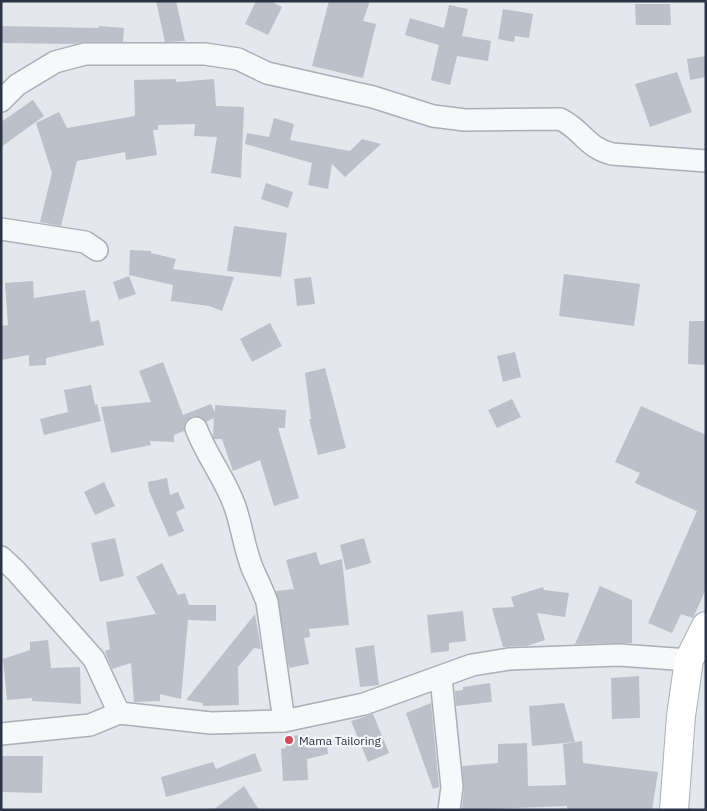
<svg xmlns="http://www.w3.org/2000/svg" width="707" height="811" viewBox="0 0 707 811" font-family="'IBM Plex Sans',sans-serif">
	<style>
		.building { fill: #bbc0ca }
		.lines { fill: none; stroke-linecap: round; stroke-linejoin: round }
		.street-casing { stroke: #a9aeb7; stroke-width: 24 }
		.secondary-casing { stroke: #a9aeb7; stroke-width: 30 }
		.street { stroke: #f7f8fa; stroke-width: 21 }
		.secondary { stroke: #fff; stroke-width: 28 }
		.poi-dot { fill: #d1495b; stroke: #f4f6f9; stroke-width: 2 }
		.labels { text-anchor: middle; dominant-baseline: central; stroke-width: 4.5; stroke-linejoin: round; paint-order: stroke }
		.poi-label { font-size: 12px; fill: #2b3445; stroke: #f4f6f9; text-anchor: start }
	</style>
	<rect width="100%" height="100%" fill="#e4e7ec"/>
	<g class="building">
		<path d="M156 1H176L185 41 165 42Z"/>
		<path d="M256 1H270L282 7 268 35 245 24Z"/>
		<path d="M329 1H370L363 21 376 24 363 78 312 66Z"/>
		<path d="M635 4H670L671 25H636Z"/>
		<path d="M449 5 468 9 462 36 491 41 488 61 457 56 450 85 431 80 439 45 405 35 410 18 444 28Z"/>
		<path d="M503 9 533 14 529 38 515 36 514 42 498 39Z"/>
		<path d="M1 26 99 28V26L124 28 123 42H85L75 44 1 43Z"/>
		<path d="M706 56V77L690 80 687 59Z"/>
		<path d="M677 72 692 112 650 127 635 84Z"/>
		<path d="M176 79V82L214 79 216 106 244 107 241 178 211 173 217 137 194 136 195 124 158 125V130H153L157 155 126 160 125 152 77 161 61 226 40 222 52 173 36 123 59 112 67 128 135 116 134 80Z"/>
		<path d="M33 100 44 116 1 147V122Z"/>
		<path d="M274 118 294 124 290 140 350 151 362 139 381 144 345 177 332 164 328 189 308 185 312 163 245 144 247 133 269 137Z"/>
		<path d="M266 183 293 192 288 208 261 199Z"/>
		<path d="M234 226 287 233 281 277 227 271Z"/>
		<path d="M130 250 151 251V253L176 259 173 269 234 277 222 311 209 306 171 301 173 285 129 275Z"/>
		<path d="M564 274 640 284 634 326 559 316Z"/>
		<path d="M129 276 136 294 119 300 113 282Z"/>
		<path d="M311 277 315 304 297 306 294 279Z"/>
		<path d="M33 281 34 298 85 290 91 322 99 320 104 345 46 358V365L29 366V355L1 360V326L8 325 5 283Z"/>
		<path d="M689 321H706V365L688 364Z"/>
		<path d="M270 323 282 346 252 362 240 339Z"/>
		<path d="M515 352 521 377 503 382 497 356Z"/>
		<path d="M163 362 183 415 211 404 215 413V405L286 410 285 428H278L299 498 274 506 260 460 233 471 222 439H214L213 436 214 418 206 422 198 416H192L186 421 184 431 174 435V442L150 441 151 445 111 453 101 407 151 402 139 371Z"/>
		<path d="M325 368 346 448 318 455 309 419H311L305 373Z"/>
		<path d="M91 385 95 405 97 404 101 421 44 435 40 419 68 412 64 390Z"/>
		<path d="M512 399 521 417 497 428 488 410Z"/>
		<path d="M641 406 706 435V589L693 618 681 614 672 633 648 623 697 511 635 483 640 473 615 462Z"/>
		<path d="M167 478 170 495 178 492 185 508 176 512 184 531 169 537 149 491 148 482Z"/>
		<path d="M104 482 115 506 95 515 84 492Z"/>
		<path d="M115 538 124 576 100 582 91 543Z"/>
		<path d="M364 538 371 563 346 570 340 545Z"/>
		<path d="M316 552 320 565 342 559 349 625 309 629 310 637 304 638 309 664 289 668 276 591 294 589 286 560Z"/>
		<path d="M162 563 178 595 185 593 189 605H216V621L188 620 181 699 160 694V701L134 702 131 663 112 669 107 657 105 651 110 649 106 622 156 614 136 577Z"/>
		<path d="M600 586 632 600V643L575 644Z"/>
		<path d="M543 587 544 590 569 593 565 617 537 613 545 640 527 646 503 647 492 608 514 607 511 597Z"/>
		<path d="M463 611 466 641 449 643V651L431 653 427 615Z"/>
		<path d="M255 614 261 649 254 648 238 667 239 705 203 706V703L186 700Z"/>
		<path d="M48 640 51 668 80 667 81 704 32 701V698L7 700 3 659 30 650V642Z"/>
		<path d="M374 645 379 685 360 687 355 648Z"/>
		<path d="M639 676 640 718 612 719 611 678Z"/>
		<path d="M490 683 492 702 456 706 455 691 463 690V687Z"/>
		<path d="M431 703 439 787 433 789 406 713Z"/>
		<path d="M564 703 575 742 532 746 529 706Z"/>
		<path d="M373 714 389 753 368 762 351 721Z"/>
		<path d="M306 735 307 748 327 747 328 754 307 759 308 780 283 781 281 749 286 748 285 736Z"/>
		<path d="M582 741 583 763 658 772 652 810H567V806L462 810 464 788 462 766 498 763V744L527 743 528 786 566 785 563 744Z"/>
		<path d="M255 753 262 771 166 797 161 777 213 762 216 769Z"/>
		<path d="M1 756H43L42 793 1 792Z"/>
		<path d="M244 786 259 810H213Z"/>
	</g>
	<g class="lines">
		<g class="street-casing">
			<g id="street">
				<path d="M1 101 17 85 55 62 85 54H205L238 59 267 73 373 97 433 116 465 120 560 119C582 129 585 147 612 154L706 161"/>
				<path d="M1 229 85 242 97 250"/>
				<path d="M196 428C206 455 224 477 234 504 242 525 244 549 253 570 258 581 263 591 267 602L284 721"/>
				<path d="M1 557 16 571 94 659 119 713"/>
				<path d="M441 678 452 787 449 810"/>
				<path d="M1 734 90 725 119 713 211 723 284 721 364 704 472 665 509 659 619 655 689 660"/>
			</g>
		</g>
		<g class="secondary-casing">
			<path id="secondary" d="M674 810 681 716 689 660 706 626"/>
		</g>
		<use href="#street" class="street"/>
		<use href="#secondary" class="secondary"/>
	</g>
	<circle class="poi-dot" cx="289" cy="740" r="5"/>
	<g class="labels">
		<g class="poi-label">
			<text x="299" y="740">Mama Tailoring</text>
		</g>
	</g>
	<rect width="707" height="811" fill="none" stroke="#2b3445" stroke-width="5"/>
</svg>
